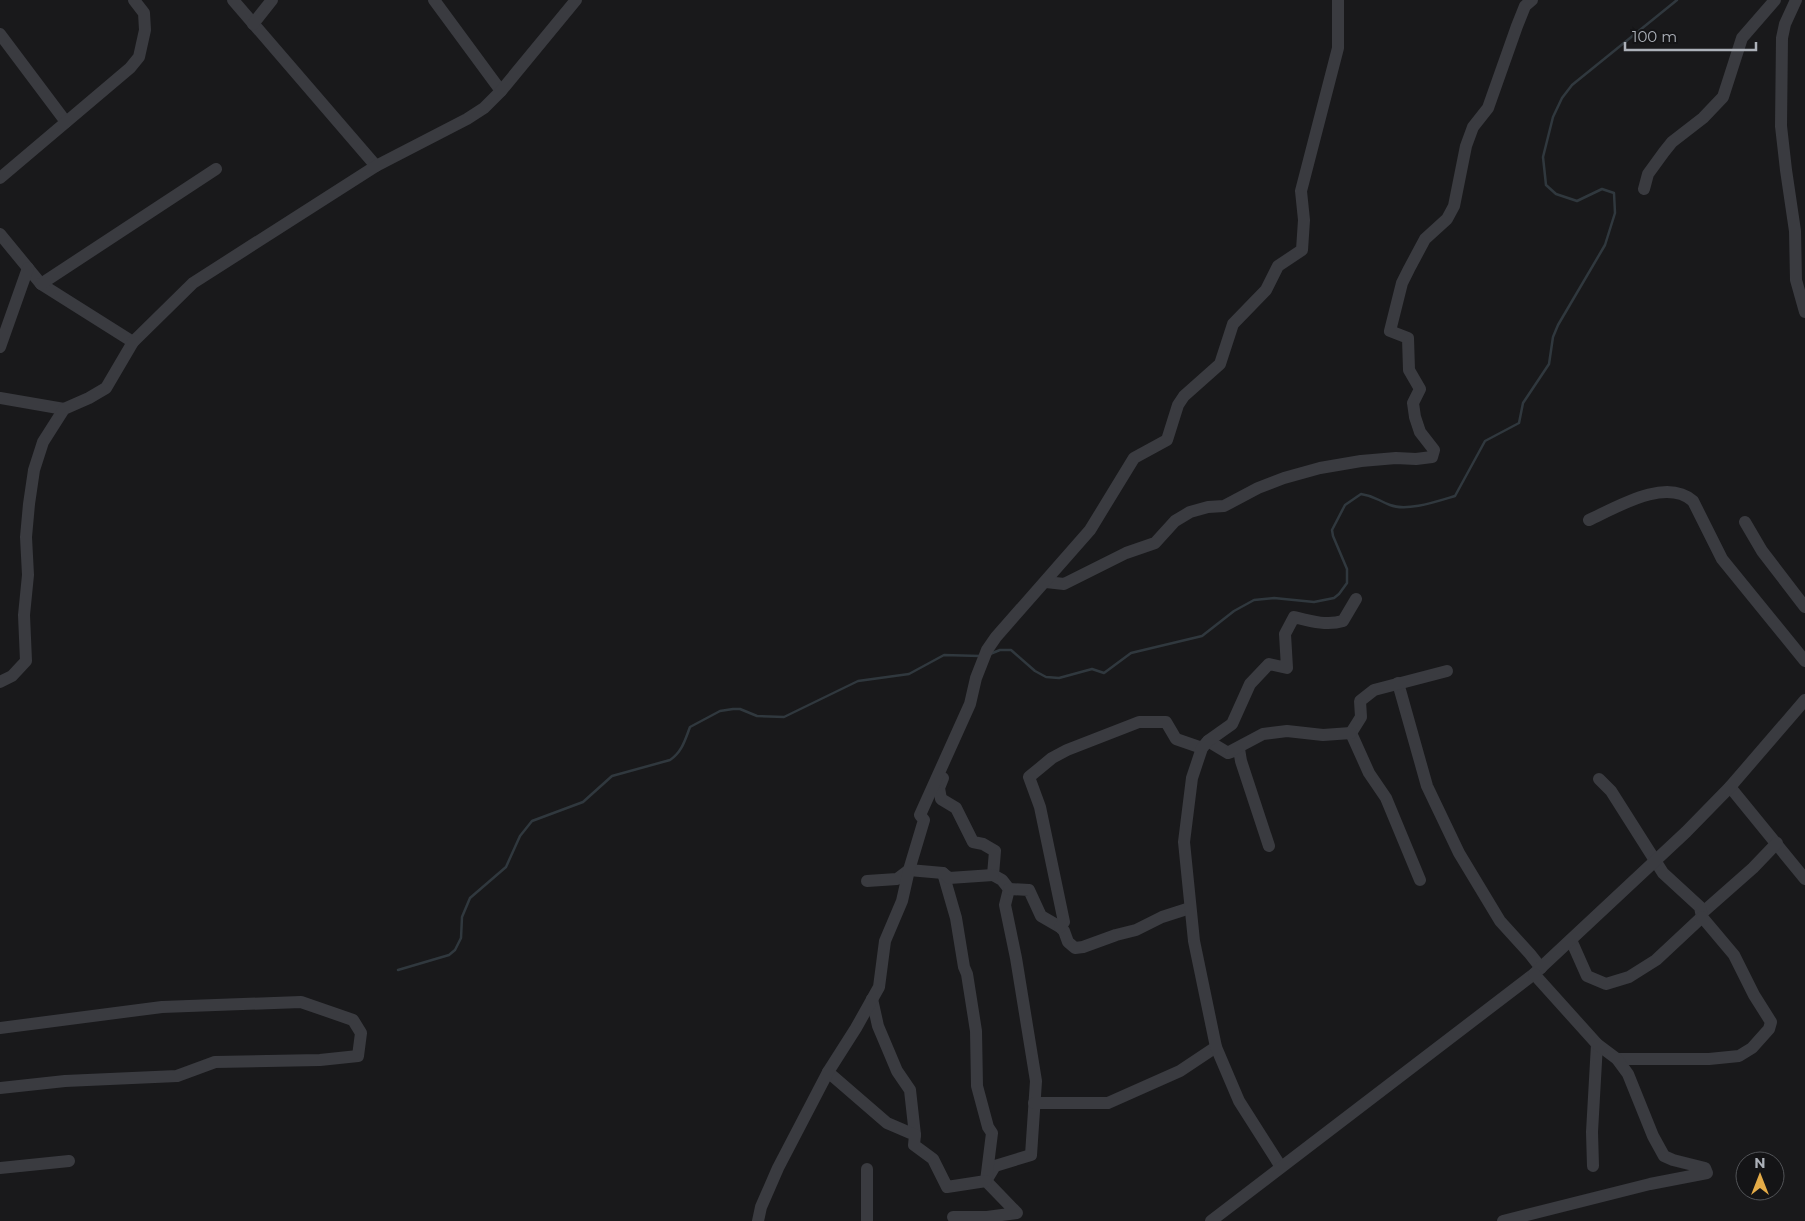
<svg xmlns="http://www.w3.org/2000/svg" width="1805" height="1221" viewBox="0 0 1805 1221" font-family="Montserrat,sans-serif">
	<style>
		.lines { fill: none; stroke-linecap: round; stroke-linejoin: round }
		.stream { stroke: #30383e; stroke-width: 2.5 }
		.minor { stroke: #3a3b40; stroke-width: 12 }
	</style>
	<rect width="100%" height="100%" fill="#19191b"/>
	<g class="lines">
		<g class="stream">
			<path d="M990 654 1000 650H1011L1035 671 1046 677 1059 678 1092 669 1104 673 1131 653 1202 636 1234 611 1254 600 1274 598 1314 602 1334 598 1339 594 1347 583V569L1333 536 1332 530 1345 505 1361 494C1375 496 1377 500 1390 505 1407 512 1438 501 1455 496L1485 441 1519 423 1523 403 1549 364 1553 337 1558 325 1605 245 1615 213 1614 193 1602 189 1577 201 1556 194 1546 185 1543 157 1553 117 1562 98 1572 85 1677 0"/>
			<path d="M398 970 449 955 455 950 461 938 462 917 470 898 506 867 520 836 532 821 583 802 612 776 670 760C682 752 685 740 690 727L720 711 733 709H740L757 716 784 717 858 681 909 674 944 655 980 656"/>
		</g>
		<g class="minor">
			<path d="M233 0 376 166"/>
			<path d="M434 0 501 91"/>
			<path d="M1796 0 1785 24 1782 38 1781 126 1786 170 1795 231 1796 280 1805 312"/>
			<path d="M253 24 272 0"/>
			<path d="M0 34 66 122"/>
			<path d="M0 178 130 68 139 57 145 30 144 13 134 0"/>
			<path d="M1644 189 1648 174 1664 152 1672 142 1703 118 1723 97 1742 38 1775 0"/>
			<path d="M0 234 41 284 133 342"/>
			<path d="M41 284 216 169"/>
			<path d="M0 347 28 268"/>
			<path d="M0 398 64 409"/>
			<path d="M1589 520C1617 507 1666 477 1693 501L1722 559 1805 661"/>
			<path d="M1745 522 1762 551 1805 607"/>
			<path d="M1046 582 1064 584 1126 553 1155 543 1175 521 1190 512 1208 507 1224 506 1258 488 1284 478 1320 468 1361 461 1396 458 1416 459 1432 457 1434 450 1420 432 1415 417 1413 403 1420 389 1409 370 1408 338 1390 331 1402 283 1409 269 1425 239 1447 219 1454 206 1466 146 1473 127 1488 108 1517 26 1525 6 1532 0"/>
			<path d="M0 682 12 676 26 661 24 615 28 575 26 537 29 504 34 470 43 442 64 409 89 398 106 388 133 342 193 283 376 166 467 119 484 108 501 91 576 0"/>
			<path d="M1398 683 1427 786 1459 853 1500 921 1530 954 1541 968"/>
			<path d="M1351 733 1369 773 1386 798 1420 880"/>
			<path d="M1351 733 1361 717 1360 701 1374 690 1447 671"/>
			<path d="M1208 741 1228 753 1239 749 1241 761 1269 846"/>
			<path d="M1231 751 1263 734 1287 731 1323 735 1351 733"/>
			<path d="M943 778 939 788 941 799 956 808 973 842 983 844 995 851 993 875 1002 880 1009 889 1005 905 1016 958 1036 1081 1031 1155 995 1166 986 1181"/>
			<path d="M1730 787 1805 879"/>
			<path d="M943 873 956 918 964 967 967 974 976 1031 977 1086 988 1127 992 1133 986 1181 1017 1213 987 1217H953"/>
			<path d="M867 881 897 879 909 870 943 873 949 878 993 875"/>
			<path d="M1009 889 1029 890 1041 916 1060 927 1064 931 1068 942 1075 948 1083 947 1116 935 1136 930 1162 917 1190 908"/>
			<path d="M1702 913 1753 868 1777 843"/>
			<path d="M1060 927 1064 922 1040 807 1029 777 1052 758 1067 750 1139 722H1166L1176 739 1202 748"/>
			<path d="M1571 940 1587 976 1606 984 1629 977 1656 960 1702 917 1700 907 1663 873 1611 791 1599 779"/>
			<path d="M872 999 878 1026 889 1052 897 1071 910 1090 915 1135"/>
			<path d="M0 1028 162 1007 301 1002 353 1020 361 1033 358 1056 320 1060 215 1062 177 1076 65 1081 0 1088"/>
			<path d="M1617 1059H1709L1739 1056 1752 1048 1769 1029 1771 1022 1754 995 1734 955 1702 917"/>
			<path d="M828 1072 887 1123 915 1135 914 1145 933 1159 947 1187 986 1181"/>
			<path d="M1034 1103H1108L1180 1071 1216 1047"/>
			<path d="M1593 1166 1592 1132 1597 1044"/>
			<path d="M1281 1167 1239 1101 1216 1047 1194 941 1184 842 1192 778 1202 748 1208 741 1232 724 1250 684 1269 664 1287 668 1285 634 1294 617C1310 621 1327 626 1343 621L1356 599"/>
			<path d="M0 1168 69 1161"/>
			<path d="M867 1169V1221"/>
			<path d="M758 1221 761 1207 778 1168 828 1072 856 1028 879 987 885 941 902 901 909 870 924 820 920 815 970 704 976 678 987 650 996 637 1090 530 1134 458 1167 440 1178 405 1184 396 1220 364 1233 324 1266 290 1278 266 1302 250 1304 220 1301 191 1338 48V0"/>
			<path d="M1211 1221 1534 974 1686 832 1730 787 1805 700"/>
			<path d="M1503 1221 1650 1184 1707 1173 1705 1168 1673 1160 1664 1156 1653 1136 1628 1074 1617 1059 1597 1044 1534 974"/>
		</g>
	</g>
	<g transform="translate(1760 1176)"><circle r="24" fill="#141416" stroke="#515357"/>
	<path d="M0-4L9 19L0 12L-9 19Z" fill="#e4ab47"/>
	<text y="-8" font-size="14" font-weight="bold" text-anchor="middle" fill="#acb1b9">N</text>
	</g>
	<path d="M1625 42v8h131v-8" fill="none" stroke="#acb1b9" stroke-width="2.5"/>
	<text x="1632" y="42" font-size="15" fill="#acb1b9" stroke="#141416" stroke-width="4" paint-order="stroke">100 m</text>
</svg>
